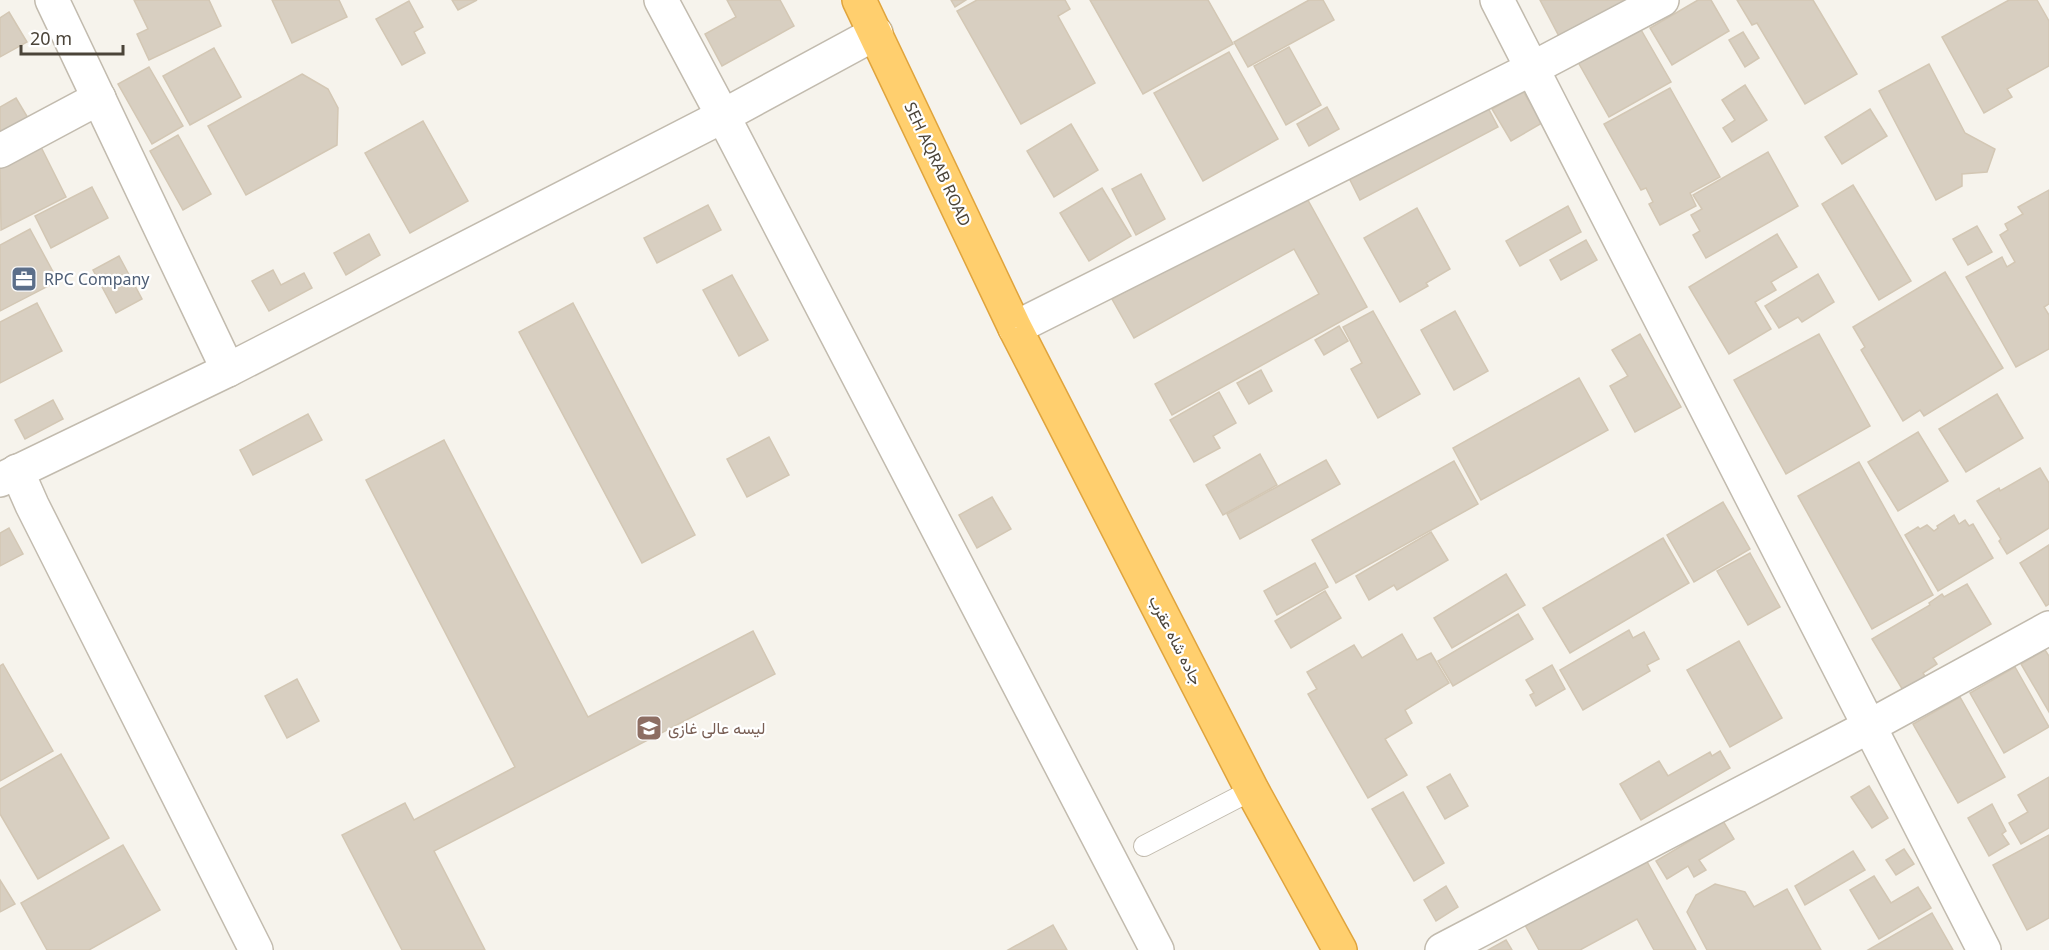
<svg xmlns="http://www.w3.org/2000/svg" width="2049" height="950" viewBox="0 0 2049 950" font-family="'Noto Sans',Vazirmatn,sans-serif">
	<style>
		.building { fill: #d8cfc1; stroke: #d3c7b4; stroke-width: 1.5 }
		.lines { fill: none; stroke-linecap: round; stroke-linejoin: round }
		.lane-casing { stroke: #c2bbae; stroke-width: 22 }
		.street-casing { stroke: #c2bbae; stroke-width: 36 }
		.highway-casing { stroke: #e0a43c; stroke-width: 36 }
		.lane { stroke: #fff; stroke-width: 20 }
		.street { stroke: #fff; stroke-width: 33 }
		.highway { stroke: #ffcf6e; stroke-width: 33 }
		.labels { text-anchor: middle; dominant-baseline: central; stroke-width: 4.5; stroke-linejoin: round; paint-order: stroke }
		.street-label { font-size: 16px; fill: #4b4439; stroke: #fff }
		.service-label { font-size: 16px; fill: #4e5e75; stroke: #fff; text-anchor: start }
		.education-label { font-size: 16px; fill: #785e54; stroke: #fff; text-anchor: start }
	</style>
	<rect width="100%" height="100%" fill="#f6f3ec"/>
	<g class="building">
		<path d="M134 0H209L221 26 149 60 137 34 148 29Z"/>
		<path d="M272 0H339L347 17 292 43Z"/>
		<path d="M452 0H477L458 10Z"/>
		<path d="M727 0H780L794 26 722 66 705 34 736 17Z"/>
		<path d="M951 0H966L955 7Z"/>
		<path d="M977 0H1065L1070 9 1058 16 1095 83 1021 124 957 11Z"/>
		<path d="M1090 0H1208L1233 44 1143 94Z"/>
		<path d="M1309 0H1323L1334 20 1248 67 1234 42Z"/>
		<path d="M1540 0H1642L1562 42Z"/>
		<path d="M1698 0H1711L1729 31 1672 65 1650 28Z"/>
		<path d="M1737 0H1813L1857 74 1805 104 1757 23 1752 25Z"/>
		<path d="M2009 0H2037L2049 21V66L2007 89 2012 97 1984 113 1942 37Z"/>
		<path d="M409 1 423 27 414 32 425 53 402 65 376 19Z"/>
		<path d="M9 12 27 42 0 57V18Z"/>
		<path d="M1640 28 1671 82 1609 117 1578 62Z"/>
		<path d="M1743 32 1759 58 1745 67 1729 40Z"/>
		<path d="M1289 47 1321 105 1286 125 1254 66Z"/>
		<path d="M214 48 241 97 190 125 163 76Z"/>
		<path d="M1229 52 1278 139 1203 181 1154 93Z"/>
		<path d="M1929 64 1965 133 1995 149 1987 172 1962 174V186L1936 200 1879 91Z"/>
		<path d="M149 67 183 126 152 144 118 84Z"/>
		<path d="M302 74 328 89 338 108 337 145 246 195 208 126Z"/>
		<path d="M1745 85 1767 120 1732 142 1723 128 1735 120 1722 100Z"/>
		<path d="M1670 88 1720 177 1690 193 1696 206 1660 225 1649 204 1653 202 1646 188 1641 190 1604 124Z"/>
		<path d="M1523 91 1542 123 1511 141 1492 109Z"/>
		<path d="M16 98 31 123 0 141V107Z"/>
		<path d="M1486 104 1498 127 1360 200 1348 176Z"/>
		<path d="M1327 107 1339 129 1309 146 1297 124Z"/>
		<path d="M1870 109 1887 136 1842 164 1825 137Z"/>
		<path d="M423 121 468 201 410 233 365 153Z"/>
		<path d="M1071 124 1098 170 1054 197 1027 151Z"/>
		<path d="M178 135 211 194 183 210 150 151Z"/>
		<path d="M39 143 66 197 1 230 0 163Z"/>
		<path d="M1768 152 1798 206 1706 258 1693 235 1700 231 1691 215 1702 209 1693 195Z"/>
		<path d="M1141 174 1165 219 1136 235 1112 189Z"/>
		<path d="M1853 185 1911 281 1879 300 1822 204Z"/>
		<path d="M92 187 108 218 51 248 35 216Z"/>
		<path d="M1102 188 1131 236 1089 261 1060 213Z"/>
		<path d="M2049 190V304L2044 307 2049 315V349L2016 367 1966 277 2002 257 2007 267 2015 262 2000 235 2008 230 2005 224 2023 214 2018 207Z"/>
		<path d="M1304 193 1367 307 1172 415 1155 384 1319 294 1294 249 1134 338 1112 299Z"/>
		<path d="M708 205 721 230 657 263 644 238Z"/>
		<path d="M1568 206 1581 232 1520 266 1506 241Z"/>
		<path d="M1417 208 1450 269 1426 283 1428 286 1400 302 1364 238Z"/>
		<path d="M1977 226 1992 252 1968 265 1953 239Z"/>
		<path d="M30 229 58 281 0 311V245Z"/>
		<path d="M369 234 380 255 346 275 334 253Z"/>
		<path d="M1777 234 1797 267 1771 282 1776 290 1755 302 1771 329 1729 354 1689 287Z"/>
		<path d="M1586 240 1597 260 1561 280 1550 260Z"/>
		<path d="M119 256 142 299 116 313 93 270Z"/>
		<path d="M273 270 281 285 304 273 312 288 269 311 252 281Z"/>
		<path d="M1945 272 2003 368 1924 416 1920 410 1903 421 1861 350 1865 347 1853 327Z"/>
		<path d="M1818 274 1834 302 1802 322 1798 317 1779 328 1765 306Z"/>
		<path d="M732 275 768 340 739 356 703 290Z"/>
		<path d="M37 303 62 351 0 383V322Z"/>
		<path d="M573 303 695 535 642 563 519 332Z"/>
		<path d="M1373 311 1420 394 1378 418 1351 369 1362 363 1343 327Z"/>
		<path d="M1455 311 1488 371 1454 390 1421 330Z"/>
		<path d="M1339 326 1348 341 1324 355 1315 340Z"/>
		<path d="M1640 334 1681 407 1635 432 1610 386 1628 376 1612 350Z"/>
		<path d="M1819 334 1870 426 1786 474 1734 380Z"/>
		<path d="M1261 370 1272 391 1249 404 1237 383Z"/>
		<path d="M1579 378 1608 430 1481 500 1453 448Z"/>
		<path d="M1219 392 1236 423 1213 436 1220 448 1194 462 1170 420Z"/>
		<path d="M1997 394 2023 438 1966 472 1939 429Z"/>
		<path d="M53 400 63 419 25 439 15 420Z"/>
		<path d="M308 414 322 440 253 475 240 450Z"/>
		<path d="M1918 432 1948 481 1898 511 1868 462Z"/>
		<path d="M769 437 789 475 747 497 727 459Z"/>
		<path d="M444 440 588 717 753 631 775 674 434 851 485 950H402L342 835 405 803 414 820 515 767 366 480Z"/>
		<path d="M1260 454 1277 485 1223 515 1206 485Z"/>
		<path d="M1326 460 1340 484 1240 539 1227 514Z"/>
		<path d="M1454 461 1478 504 1336 583 1312 540Z"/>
		<path d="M1859 462 1933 595 1872 629 1798 496Z"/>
		<path d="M2040 468 2049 483V528L2007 554 1999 541 2001 539 1977 501 1999 488 2000 491Z"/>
		<path d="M992 497 1011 529 977 548 959 515Z"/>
		<path d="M1723 502 1750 549 1694 582 1667 535Z"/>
		<path d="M1954 515 1959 524 1965 520 1969 526 1973 524 1993 558 1938 591 1905 535 1918 527 1920 529 1927 525 1934 531 1938 528 1937 526Z"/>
		<path d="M9 528 23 554 0 566V533Z"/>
		<path d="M1431 532 1448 560 1397 590 1394 585 1369 600 1356 576Z"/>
		<path d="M1663 538 1689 583 1570 653 1543 608Z"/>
		<path d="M2049 545V604L2046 606 2020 563Z"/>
		<path d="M1750 553 1780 607 1748 625 1717 571Z"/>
		<path d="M1315 563 1328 587 1277 615 1264 591Z"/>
		<path d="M1506 574 1525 605 1452 648 1434 618Z"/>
		<path d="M1967 584 1991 624 1933 658 1937 664 1923 673 1926 678 1904 692 1872 639 1930 605 1929 603 1942 594 1944 597Z"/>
		<path d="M1325 591 1341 618 1291 648 1275 621Z"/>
		<path d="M1518 614 1533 639 1453 686 1438 661Z"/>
		<path d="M1629 630 1633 638 1644 632 1659 659 1647 665 1650 671 1583 710 1560 670Z"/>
		<path d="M1402 634 1417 660 1431 653 1449 683 1405 710 1412 723 1385 739 1407 775 1368 798 1308 694 1317 689 1307 672 1354 645 1362 658Z"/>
		<path d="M1739 641 1782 718 1730 747 1687 670Z"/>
		<path d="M2045 650 2049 656V712L2021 664Z"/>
		<path d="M3 664 53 751 0 781V666Z"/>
		<path d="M1552 665 1565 689 1536 706 1530 695 1534 693 1526 680Z"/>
		<path d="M2015 667 2049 727 2004 753 1970 693Z"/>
		<path d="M297 679 319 721 287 738 265 696Z"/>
		<path d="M1960 697 2005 777 1958 803 1913 724Z"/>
		<path d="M1720 751 1730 768 1641 820 1620 784 1659 761 1668 776 1710 752 1712 756Z"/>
		<path d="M61 754 109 838 38 879 0 814V789Z"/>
		<path d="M1450 774 1468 806 1445 819 1427 787Z"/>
		<path d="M2049 777V828L2021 844 2009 823 2028 812 2018 795Z"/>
		<path d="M1869 786 1888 818 1872 828 1851 797Z"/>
		<path d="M1403 792 1444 863 1414 881 1372 809Z"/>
		<path d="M1992 804 2006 831 2002 834 2009 844 1989 856 1968 818Z"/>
		<path d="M1723 821 1734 839 1699 860 1706 870 1694 877 1688 866 1667 879 1656 861Z"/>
		<path d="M2049 835V918L2027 930 1993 865Z"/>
		<path d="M123 845 160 910 89 950H47L21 903Z"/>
		<path d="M1904 849 1914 864 1896 875 1886 860Z"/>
		<path d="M1853 851 1865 870 1805 905 1795 886Z"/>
		<path d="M1645 858 1696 950H1654L1637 919 1580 950H1539L1525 925Z"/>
		<path d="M1874 876 1891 903 1918 887 1931 908 1879 939 1850 890Z"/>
		<path d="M0 880 15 904 0 912Z"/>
		<path d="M1715 884 1745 892 1754 907 1787 889 1821 950H1707L1687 912 1696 895Z"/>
		<path d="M1446 886 1458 907 1436 921 1424 900Z"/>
		<path d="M1932 913 1953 950H1868Z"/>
		<path d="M1053 925 1067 950H1008Z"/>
		<path d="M1506 940 1512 950H1488Z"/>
	</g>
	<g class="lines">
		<g class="lane-casing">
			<path id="lane" d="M1144 846 1252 790"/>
		</g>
		<g class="street-casing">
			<g id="street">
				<path d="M52 0 228 370"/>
				<path d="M661 0 723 116 1157 950"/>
				<path d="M1497 0 1984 950"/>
				<path d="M0 151 99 98"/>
				<path d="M1015 328 1533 68 1662 0"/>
				<path d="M17 471 32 505 256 950"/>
				<path d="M0 480 228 370 723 116 876 33"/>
				<path d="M1442 950 1868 727 2049 628"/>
			</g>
		</g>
		<g class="highway-casing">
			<path id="highway" d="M859 0 1015 328 1252 790 1340 950"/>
		</g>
		<use href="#lane" class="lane"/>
		<use href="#street" class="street"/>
		<use href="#highway" class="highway"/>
	</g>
	<defs>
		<g id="office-square" transform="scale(1.35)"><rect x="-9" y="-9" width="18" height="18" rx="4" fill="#5c6f8a" stroke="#fff"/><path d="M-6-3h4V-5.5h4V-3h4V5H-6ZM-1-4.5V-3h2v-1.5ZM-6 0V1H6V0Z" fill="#fff"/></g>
		<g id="university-square" transform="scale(1.35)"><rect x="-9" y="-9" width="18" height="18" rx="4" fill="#8d6e63" stroke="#fff"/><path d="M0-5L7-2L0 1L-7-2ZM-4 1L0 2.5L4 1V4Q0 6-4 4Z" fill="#fff"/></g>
	</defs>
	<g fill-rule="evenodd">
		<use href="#office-square" x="24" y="279"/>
		<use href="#university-square" x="649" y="728"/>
	</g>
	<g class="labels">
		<g class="street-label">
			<text transform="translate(938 164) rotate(65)">SEH AQRAB ROAD</text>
			<text transform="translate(1176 640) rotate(63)">جاده شاه عقرب</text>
		</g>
		<g class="service-label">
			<text x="44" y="279">RPC Company</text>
		</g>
		<g class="education-label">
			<text x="668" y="728">لیسه عالی غازی</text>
		</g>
	</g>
	<path d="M21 45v9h102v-9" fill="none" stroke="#4b4439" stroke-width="3"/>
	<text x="30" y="45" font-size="18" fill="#4b4439" stroke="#ffffff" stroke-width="4.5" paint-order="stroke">20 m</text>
</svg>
